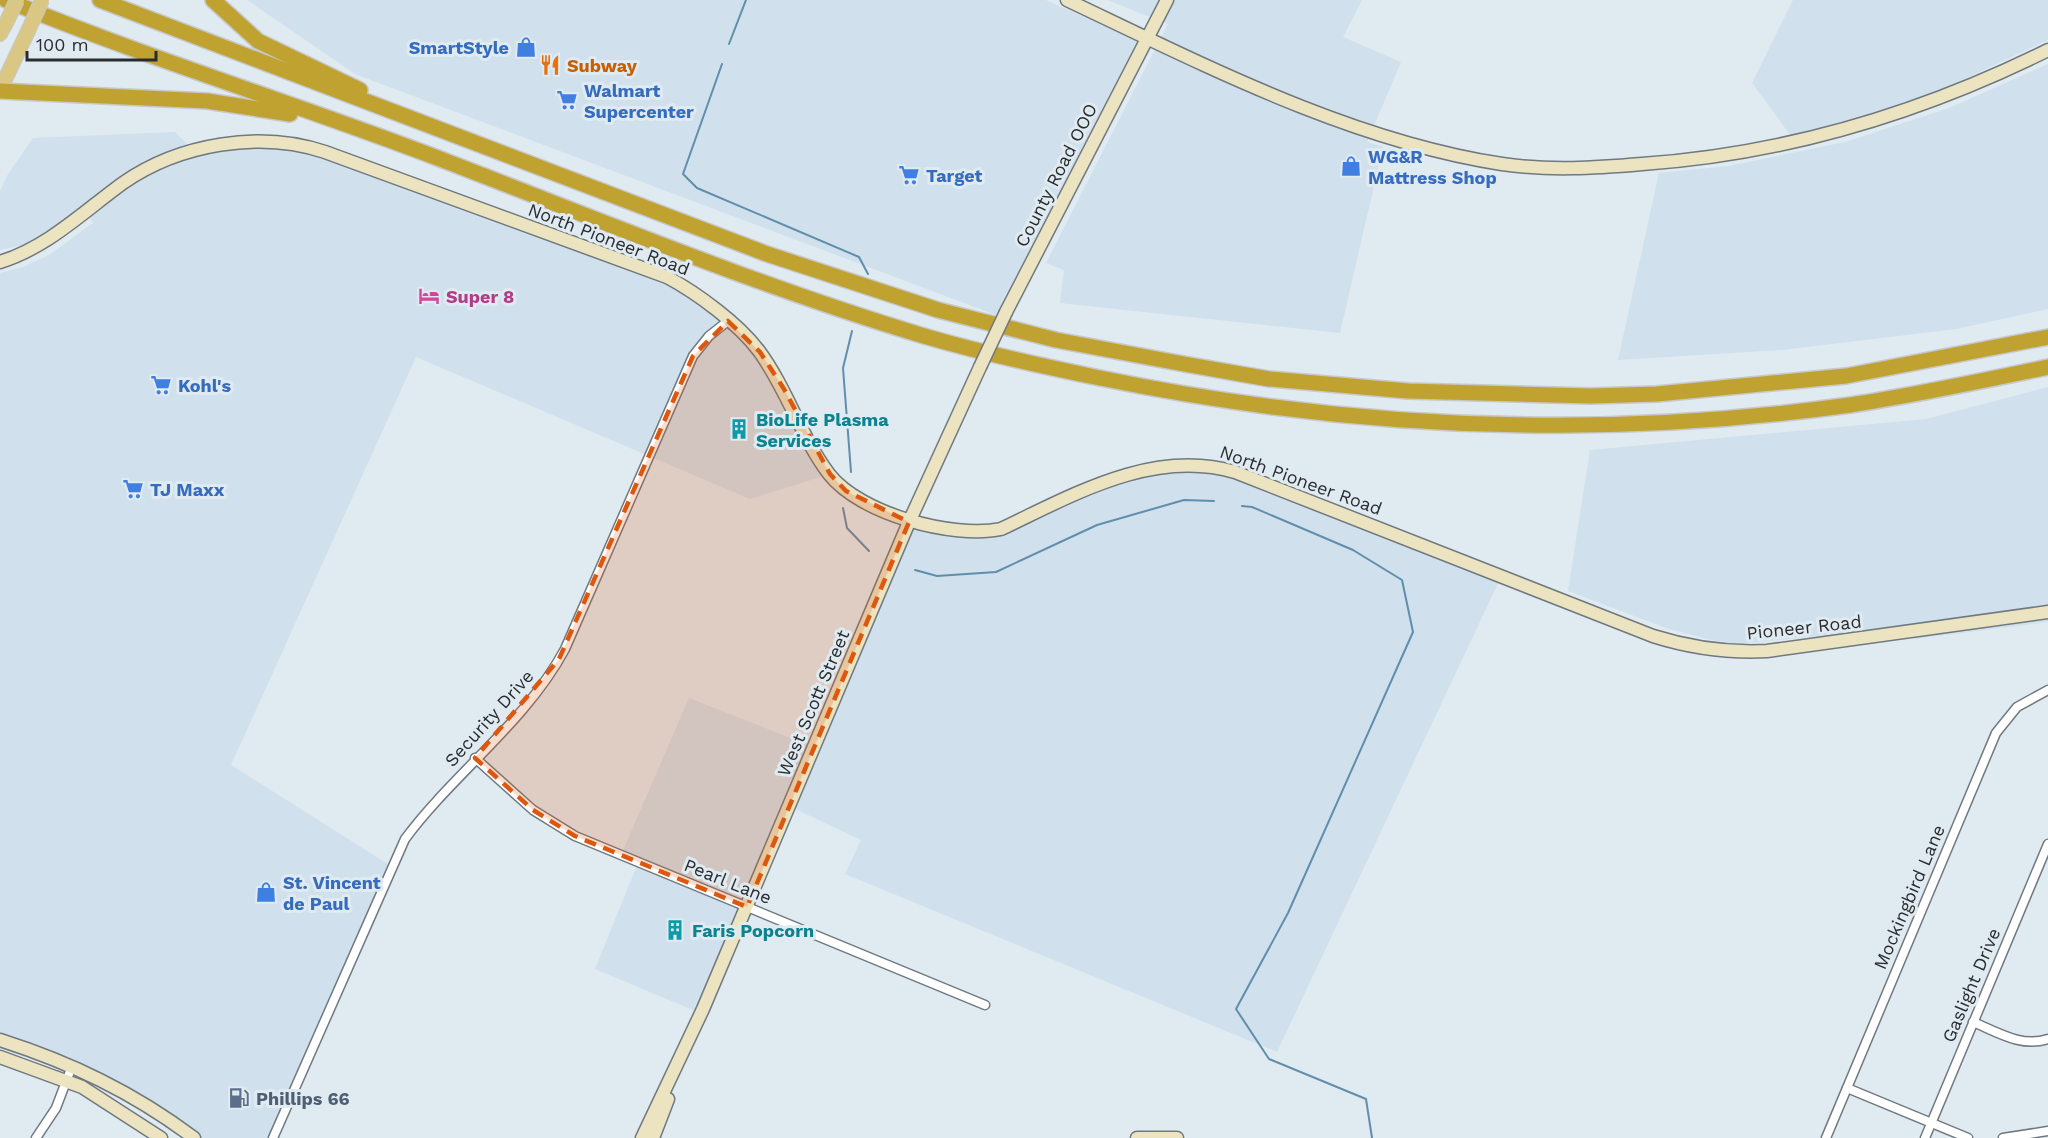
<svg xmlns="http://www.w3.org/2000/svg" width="2048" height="1138" viewBox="0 0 2048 1138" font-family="'Work Sans',sans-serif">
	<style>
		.built { fill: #d0e0ec }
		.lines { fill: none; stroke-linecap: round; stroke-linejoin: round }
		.stream { stroke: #608eab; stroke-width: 2 }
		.street-casing { stroke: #70797f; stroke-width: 11 }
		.secondary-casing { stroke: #70797f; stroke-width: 15 }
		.primary-casing { stroke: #c7c8c9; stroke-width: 16 }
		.highway-casing { stroke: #c7c8c9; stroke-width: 18 }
		.street { stroke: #fff; stroke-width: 8 }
		.secondary { stroke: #ece3c1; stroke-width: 12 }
		.primary { stroke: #d9c783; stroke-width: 14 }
		.highway { stroke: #c0a231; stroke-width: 15 }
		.secondary-bridge-casing { stroke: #70797f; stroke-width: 15; stroke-linecap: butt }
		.primary-bridge-casing { stroke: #c7c8c9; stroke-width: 16; stroke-linecap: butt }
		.secondary-bridge { stroke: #ece3c1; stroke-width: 12 }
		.primary-bridge { stroke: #d9c783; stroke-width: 14 }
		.marked { fill: #de570e; fill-opacity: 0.2; stroke: #de570e; stroke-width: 4.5; stroke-dasharray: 12 8; stroke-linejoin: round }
		.labels { text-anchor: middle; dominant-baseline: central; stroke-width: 6; stroke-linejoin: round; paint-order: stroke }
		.shop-label { font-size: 18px; font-weight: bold; fill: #366cbe; stroke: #e0eaf1; text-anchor: start }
		.food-label { font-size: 18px; font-weight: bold; fill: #c56008; stroke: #e0eaf1; text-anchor: start }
		.street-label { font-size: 18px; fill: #292c2f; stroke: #e0eaf1 }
		.hotel-label { font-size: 18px; font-weight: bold; fill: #b23c85; stroke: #e0eaf1; text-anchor: start }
		.culture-label { font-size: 18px; font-weight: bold; fill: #0d838f; stroke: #e0eaf1; text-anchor: start }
		.service-label { font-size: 18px; font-weight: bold; fill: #4e5e75; stroke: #e0eaf1; text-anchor: start }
	</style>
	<rect width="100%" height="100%" fill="#e0eaf1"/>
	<g class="built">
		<path d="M247 0H1046L1137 41 996 315 355 74Z"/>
		<path d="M1107 0H1362L1343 37 1401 62 1367 142 1383 147 1340 333 1060 303 1064 270 1046 263 1168 24Z"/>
		<path d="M1793 0H2048V40L1926 97 1791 136 1752 83Z"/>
		<path d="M2048 64V309L1956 329 1782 350 1618 360 1659 173 1729 166 1845 142 1949 108Z"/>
		<path d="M175 132 194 151 211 145 300 146 667 277 750 340 830 474 750 499 416 357 231 765 391 866 274 1138H194L90 1073 92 1068 0 1033V273L23 267 49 255 93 223 84 208 31 243 0 250V191L8 174 33 138Z"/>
		<path d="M2048 387V622L1914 639 1913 626 1731 645 1669 629 1568 591 1590 450 1926 419Z"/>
		<path d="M1201 465 1502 575 1277 1052 845 874 861 840 785 804 700 1013 595 969 638 863 621 855 689 698 808 745 823 726 909 522 981 533 1112 479Z"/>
	</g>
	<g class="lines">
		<g class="stream">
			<path d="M729 44 746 0"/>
			<path d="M722 64 683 174 697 188 859 257 868 274"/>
			<path d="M851 472 843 368 852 331"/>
			<path d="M1242 506 1252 507 1353 550 1402 580 1413 632 1288 913 1236 1009 1269 1059 1366 1099 1372 1138"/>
			<path d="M843 508 847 528 869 551"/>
			<path d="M915 570 937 576 996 572 1097 525 1184 500 1214 501"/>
		</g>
		<g class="street-casing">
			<g id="street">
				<path d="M475 758 533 810 575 836 985 1005"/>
				<path d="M1973 1022C1997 1032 2022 1048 2048 1039"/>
				<path d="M1847 1088 1968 1138"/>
				<path d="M36 1138 56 1108 72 1066"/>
				<path d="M273 1138 405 839C454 773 526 722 565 649L693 356 709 336 728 321"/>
				<path d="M1826 1138 1996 733 2017 707 2048 690"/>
				<path d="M1925 1138 2048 844"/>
				<path d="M2003 1138 2048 1131"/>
			</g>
		</g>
		<g class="secondary-casing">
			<g id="secondary">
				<path d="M1067 0C1204 65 1351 141 1502 164 1549 171 1595 168 1642 164 1786 154 1919 114 2048 50"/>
				<path d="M0 262C48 247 83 212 123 183 179 144 260 130 325 152L667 277C697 293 739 324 759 351 787 389 801 437 829 474 860 514 953 539 1001 529 1073 495 1153 448 1235 472L1653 636C1691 648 1728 653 1767 651L2048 612"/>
				<path d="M1006 312 1167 0"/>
				<path d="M0 1040C72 1063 134 1093 194 1138"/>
				<path d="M0 1057 82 1087 161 1138"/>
				<path d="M642 1138 703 1009 909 522 980 367"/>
				<path d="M653 1138 668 1099"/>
				<path d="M1137 1138H1177"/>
			</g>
		</g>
		<g class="primary-casing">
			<g id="primary">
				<path d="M0 34 6 23"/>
				<path d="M0 90 28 31"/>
			</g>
		</g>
		<g class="highway-casing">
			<g id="highway">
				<path d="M6 0C147 58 293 103 435 157 597 219 758 286 924 336 982 353 1041 366 1100 378 1348 429 1598 440 1850 405 1916 395 1982 381 2048 367"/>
				<path d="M100 0 767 254 938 310 1056 340 1184 364 1269 379 1408 391 1591 396 1657 394 1846 376 2048 337"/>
				<path d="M213 0 258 41 360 90"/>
				<path d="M0 91 207 101 290 114"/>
			</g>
		</g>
		<use href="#street" class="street"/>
		<use href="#secondary" class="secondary"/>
		<use href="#primary" class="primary"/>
		<use href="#highway" class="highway"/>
		<g class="secondary-bridge-casing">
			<path id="secondary-bridge" d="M980 367 1006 312"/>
		</g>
		<g class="primary-bridge-casing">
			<g id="primary-bridge">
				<path d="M6 23 17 0"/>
				<path d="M28 31 42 0"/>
			</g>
		</g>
		<use href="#secondary-bridge" class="secondary-bridge"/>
		<use href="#primary-bridge" class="primary-bridge"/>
	</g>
	<path class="marked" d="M728 321 760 352 784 389 830 474 846 491 909 522 747 907 575 836 533 810 475 758 559 659 693 356Z"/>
	<defs>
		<g id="shop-bare" transform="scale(1.62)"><path d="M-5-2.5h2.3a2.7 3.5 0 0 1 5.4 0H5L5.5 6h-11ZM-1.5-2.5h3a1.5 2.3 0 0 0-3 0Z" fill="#3f7fe0" stroke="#e0eaf1" stroke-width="2.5" paint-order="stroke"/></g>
		<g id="restaurant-bare" transform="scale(1.62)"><path d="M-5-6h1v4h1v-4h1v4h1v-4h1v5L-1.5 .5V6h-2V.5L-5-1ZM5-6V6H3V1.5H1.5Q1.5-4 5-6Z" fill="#e8710a" stroke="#e0eaf1" stroke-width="2.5" paint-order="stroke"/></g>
		<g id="supermarket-bare" transform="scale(1.62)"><path d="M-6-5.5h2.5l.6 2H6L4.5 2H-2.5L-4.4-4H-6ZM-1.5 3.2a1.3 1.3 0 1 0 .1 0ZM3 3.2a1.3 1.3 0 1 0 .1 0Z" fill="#3f7fe0" stroke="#e0eaf1" stroke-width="2.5" paint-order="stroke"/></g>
		<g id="hotel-bare" transform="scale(1.62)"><path d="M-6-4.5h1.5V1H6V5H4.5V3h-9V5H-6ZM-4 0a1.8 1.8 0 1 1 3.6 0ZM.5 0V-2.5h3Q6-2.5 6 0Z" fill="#d1479c" stroke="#e0eaf1" stroke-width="2.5" paint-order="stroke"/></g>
		<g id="building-bare" transform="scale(1.62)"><path d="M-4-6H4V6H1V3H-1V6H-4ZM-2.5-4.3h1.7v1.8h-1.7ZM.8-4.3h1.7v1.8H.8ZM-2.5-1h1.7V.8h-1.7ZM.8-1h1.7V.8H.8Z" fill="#0f9aa8" stroke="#e0eaf1" stroke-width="2.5" paint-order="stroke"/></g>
		<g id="fuel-bare" transform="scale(1.62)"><path d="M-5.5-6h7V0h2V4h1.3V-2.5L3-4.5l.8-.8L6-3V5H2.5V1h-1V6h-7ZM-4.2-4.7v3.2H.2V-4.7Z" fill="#5c6f8a" stroke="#e0eaf1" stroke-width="2.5" paint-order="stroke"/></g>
	</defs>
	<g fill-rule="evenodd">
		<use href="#shop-bare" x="526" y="47"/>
		<use href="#restaurant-bare" x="550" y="65"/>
		<use href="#supermarket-bare" x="567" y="100"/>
		<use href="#shop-bare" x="1351" y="166"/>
		<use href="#supermarket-bare" x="909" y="175"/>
		<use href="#hotel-bare" x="429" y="296"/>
		<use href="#supermarket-bare" x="161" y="385"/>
		<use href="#building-bare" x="739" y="429"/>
		<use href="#supermarket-bare" x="133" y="489"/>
		<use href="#shop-bare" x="266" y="892"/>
		<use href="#building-bare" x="675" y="930"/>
		<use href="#fuel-bare" x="239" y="1098"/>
	</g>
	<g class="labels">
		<g class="shop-label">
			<text x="509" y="47" text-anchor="end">SmartStyle</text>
			<text x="584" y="90">Walmart<tspan x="584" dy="21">Supercenter</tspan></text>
			<text x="1368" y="156">WG&amp;R<tspan x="1368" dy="21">Mattress Shop</tspan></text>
			<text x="926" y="175">Target</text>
			<text x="178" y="385">Kohl's</text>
			<text x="150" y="489">TJ Maxx</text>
			<text x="283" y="882">St. Vincent<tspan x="283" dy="21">de Paul</tspan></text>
		</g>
		<g class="food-label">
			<text x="567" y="65">Subway</text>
		</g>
		<g class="street-label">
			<text transform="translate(1056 175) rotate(-63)">County Road OOO</text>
			<text transform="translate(609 239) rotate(21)">North Pioneer Road</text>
			<text transform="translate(1301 480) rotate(20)">North Pioneer Road</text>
			<text transform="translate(1804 627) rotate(-6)">Pioneer Road</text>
			<text transform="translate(813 703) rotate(-67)">West Scott Street</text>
			<text transform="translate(489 718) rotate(-48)">Security Drive</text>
			<text transform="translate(728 881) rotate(22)">Pearl Lane</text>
			<text transform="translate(1909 897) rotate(-67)">Mockingbird Lane</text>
			<text transform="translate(1971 985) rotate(-67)">Gaslight Drive</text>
		</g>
		<g class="hotel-label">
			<text x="446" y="296">Super 8</text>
		</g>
		<g class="culture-label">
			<text x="756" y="419">BioLife Plasma<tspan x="756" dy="21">Services</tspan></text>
			<text x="692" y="930">Faris Popcorn</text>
		</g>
		<g class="service-label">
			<text x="256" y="1098">Phillips 66</text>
		</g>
	</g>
	<path d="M27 51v9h129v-9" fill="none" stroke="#292c2f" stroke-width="3"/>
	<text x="36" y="51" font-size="18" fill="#292c2f" stroke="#e0eaf1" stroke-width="4.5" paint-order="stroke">100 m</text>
</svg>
